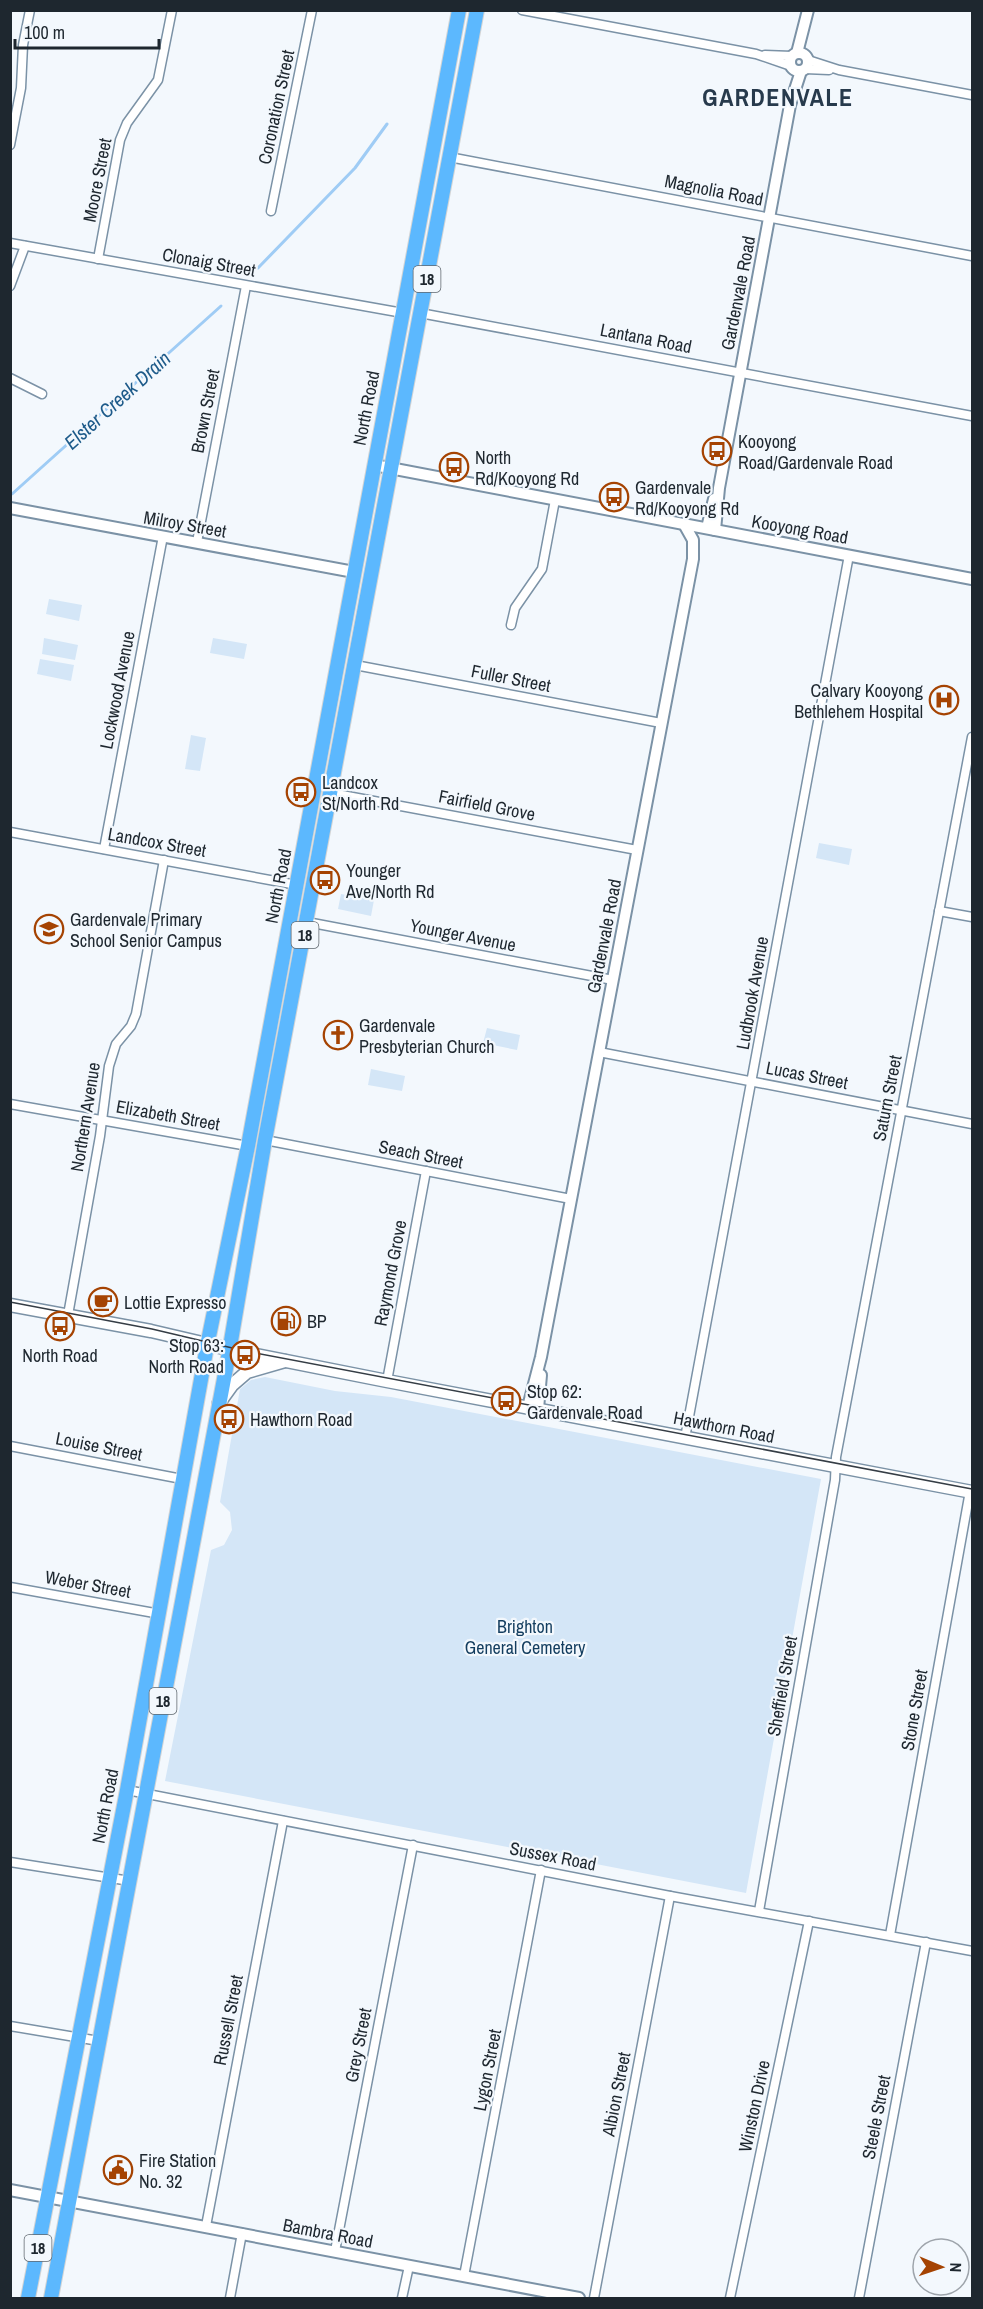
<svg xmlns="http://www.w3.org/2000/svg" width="983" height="2309" viewBox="0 0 983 2309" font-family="'Archivo Narrow',sans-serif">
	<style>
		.green { fill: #d4e6f7 }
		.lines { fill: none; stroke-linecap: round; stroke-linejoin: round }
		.stream { stroke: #9fccf5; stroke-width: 3 }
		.minor-casing { stroke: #7b92a6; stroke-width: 11 }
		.tertiary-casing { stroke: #7b92a6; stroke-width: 14 }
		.secondary-casing { stroke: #7b92a6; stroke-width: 15 }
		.trunk-casing { stroke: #d2d4d5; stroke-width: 16 }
		.minor { stroke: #fff; stroke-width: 8 }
		.tertiary { stroke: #fff; stroke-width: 10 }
		.secondary { stroke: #fff; stroke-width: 12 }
		.trunk { stroke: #5cb8fe; stroke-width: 14 }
		.tram { stroke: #353d45; stroke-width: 1.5 }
		.labels { text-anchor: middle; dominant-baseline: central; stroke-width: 4.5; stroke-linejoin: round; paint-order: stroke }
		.shield { fill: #f3f8fd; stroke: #5e666d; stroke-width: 1.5 }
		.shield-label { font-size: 16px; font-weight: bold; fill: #1e272f }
		.street-label { font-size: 18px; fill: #1e272f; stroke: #f3f8fd }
		.poi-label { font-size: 18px; fill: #1e272f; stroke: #f3f8fd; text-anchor: start }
		.park-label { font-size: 18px; fill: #133d5f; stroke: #f3f8fd }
		.water-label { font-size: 20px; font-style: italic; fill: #1e5b8a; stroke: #f3f8fd }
		.district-label { font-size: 24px; font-weight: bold; letter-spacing: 1.5px; fill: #273a4c; stroke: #f3f8fd }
	</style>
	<rect width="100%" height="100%" fill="#f3f8fd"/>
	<g class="green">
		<path d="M49 599 82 605 79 621 46 614Z"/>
		<path d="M44 638 78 645 75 660 42 654Z"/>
		<path d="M213 638 247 644 244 659 210 653Z"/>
		<path d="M40 659 74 665 71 681 37 674Z"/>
		<path d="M191 735 206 738 200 771 185 769Z"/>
		<path d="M819 843 852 849 849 865 816 858Z"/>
		<path d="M341 894 374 900 371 916 338 909Z"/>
		<path d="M487 1028 520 1035 517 1050 483 1043Z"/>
		<path d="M371 1069 405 1076 402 1091 368 1085Z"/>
		<path d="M265 1377 335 1391 391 1397 821 1479 746 1893 165 1781 211 1550 224 1545 232 1530 230 1512 220 1502 240 1389 251 1380Z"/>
	</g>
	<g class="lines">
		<g class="stream">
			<path d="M258 268 355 168 387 124"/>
			<path d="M12 494 221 306"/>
		</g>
		<g class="minor-casing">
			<g id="minor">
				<path d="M522 10 756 54 791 66"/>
				<path d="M765 55 792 56"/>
				<path d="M808 60 839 70 972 95"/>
				<path d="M805 69 829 70"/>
				<path d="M10 145 21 88 23 45 30 10"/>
				<path d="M449 157 972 256"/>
				<path d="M271 211 312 10"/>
				<path d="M10 243 403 313"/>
				<path d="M98 259 120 140 127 123 158 80 172 10"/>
				<path d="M10 286 25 246"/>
				<path d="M420 313 972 416"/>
				<path d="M10 378 42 394"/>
				<path d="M197 542 246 286"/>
				<path d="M511 625 515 608 542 569 555 500"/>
				<path d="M355 665 661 723"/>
				<path d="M331 793 637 850"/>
				<path d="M10 832 297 885"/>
				<path d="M104 849 163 536"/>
				<path d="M939 911 972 917"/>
				<path d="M307 922 613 980"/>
				<path d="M599 1052 972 1124"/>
				<path d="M10 1104 248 1146"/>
				<path d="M265 1140 571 1199"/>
				<path d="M68 1315 100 1136 109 1066 116 1044 131 1026 136 1014 164 860"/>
				<path d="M387 1381 426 1171"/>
				<path d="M685 1438 849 555"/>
				<path d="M10 1446 182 1479"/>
				<path d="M10 1587 160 1614"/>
				<path d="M127 1790 670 1896 972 1951"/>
				<path d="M10 1862 130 1881"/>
				<path d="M759 1911 835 1480 836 1457 972 737"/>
				<path d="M890 1935 970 1491"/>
				<path d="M10 2026 99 2041"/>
				<path d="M206 2226 283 1821"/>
				<path d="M335 2251 413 1845"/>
				<path d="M464 2276 541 1870"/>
				<path d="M230 2298 242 2233"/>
				<path d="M402 2298 409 2266"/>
				<path d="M594 2298 670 1896"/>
				<path d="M730 2298 809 1921"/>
				<path d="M859 2298 926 1942"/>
			</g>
		</g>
		<g class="tertiary-casing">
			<g id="tertiary">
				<circle cx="799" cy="62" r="9"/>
				<path d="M797 53 808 10"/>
				<path d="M374 465 972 579"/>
				<path d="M10 508 354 572"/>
				<path d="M707 528 714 499"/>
				<path d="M715 530 719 488 790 105 801 71"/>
				<path d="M528 1407 541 1357 693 559V540L684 524"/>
				<path d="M538 1409 541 1375"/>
				<path d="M10 2190 579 2298"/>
			</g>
		</g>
		<g class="secondary-casing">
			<g id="secondary">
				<path d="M10 1305 151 1331 241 1352 387 1381 972 1492"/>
				<path d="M219 1403 232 1385 247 1372 285 1361"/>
			</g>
		</g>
		<g class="trunk-casing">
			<g id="trunk">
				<path d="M28 2298 127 1790 207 1346 248 1146 459 10"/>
				<path d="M51 2298 230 1347 265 1140 477 10"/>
			</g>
		</g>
		<use href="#minor" class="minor"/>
		<use href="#tertiary" class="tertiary"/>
		<use href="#secondary" class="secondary"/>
		<use href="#trunk" class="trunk"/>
		<path class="tram" d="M10 1302 152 1329 245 1351 972 1489"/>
	</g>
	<defs>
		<g id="bus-ring" transform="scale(1.5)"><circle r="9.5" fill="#f3f8fd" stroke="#a54302" stroke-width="1.5"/><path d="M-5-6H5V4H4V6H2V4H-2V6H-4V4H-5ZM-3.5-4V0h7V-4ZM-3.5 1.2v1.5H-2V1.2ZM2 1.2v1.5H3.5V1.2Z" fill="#a54302"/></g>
		<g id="hospital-ring" transform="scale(1.5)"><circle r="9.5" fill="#f3f8fd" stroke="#a54302" stroke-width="1.5"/><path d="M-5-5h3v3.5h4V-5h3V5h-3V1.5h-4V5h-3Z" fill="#a54302"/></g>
		<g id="school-ring" transform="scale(1.5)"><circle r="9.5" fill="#f3f8fd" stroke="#a54302" stroke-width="1.5"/><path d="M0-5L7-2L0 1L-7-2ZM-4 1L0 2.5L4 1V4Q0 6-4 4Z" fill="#a54302"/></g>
		<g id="church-ring" transform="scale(1.5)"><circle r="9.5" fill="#f3f8fd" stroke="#a54302" stroke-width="1.5"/><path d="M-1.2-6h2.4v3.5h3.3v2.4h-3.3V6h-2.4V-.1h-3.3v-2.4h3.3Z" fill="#a54302"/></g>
		<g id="cafe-ring" transform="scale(1.5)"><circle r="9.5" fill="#f3f8fd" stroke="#a54302" stroke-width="1.5"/><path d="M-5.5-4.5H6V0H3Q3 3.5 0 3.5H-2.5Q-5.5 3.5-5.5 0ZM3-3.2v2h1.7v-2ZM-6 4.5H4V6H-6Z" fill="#a54302"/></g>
		<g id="fuel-ring" transform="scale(1.5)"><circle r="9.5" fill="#f3f8fd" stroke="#a54302" stroke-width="1.5"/><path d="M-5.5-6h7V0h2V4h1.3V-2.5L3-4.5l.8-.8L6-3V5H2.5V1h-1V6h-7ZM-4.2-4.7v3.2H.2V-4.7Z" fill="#a54302"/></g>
		<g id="civic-ring" transform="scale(1.5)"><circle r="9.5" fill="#f3f8fd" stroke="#a54302" stroke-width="1.5"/><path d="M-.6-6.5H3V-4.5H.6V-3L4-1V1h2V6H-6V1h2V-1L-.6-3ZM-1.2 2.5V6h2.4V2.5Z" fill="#a54302"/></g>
	</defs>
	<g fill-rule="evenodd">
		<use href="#bus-ring" x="717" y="451"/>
		<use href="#bus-ring" x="454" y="467"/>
		<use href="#bus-ring" x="614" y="497"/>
		<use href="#hospital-ring" x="944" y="700"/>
		<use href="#bus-ring" x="301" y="792"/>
		<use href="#bus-ring" x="325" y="880"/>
		<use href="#school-ring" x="49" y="929"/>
		<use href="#church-ring" x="338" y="1035"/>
		<use href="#cafe-ring" x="103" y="1302"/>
		<use href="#fuel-ring" x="286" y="1321"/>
		<use href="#bus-ring" x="60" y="1326"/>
		<use href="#bus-ring" x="245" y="1355"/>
		<use href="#bus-ring" x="506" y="1401"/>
		<use href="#bus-ring" x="229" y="1419"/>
		<use href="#civic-ring" x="118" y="2170"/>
	</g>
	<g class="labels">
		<g class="shield">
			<rect x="413.5" y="266" width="27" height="26" rx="4.5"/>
			<rect x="291.5" y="922" width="27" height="26" rx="4.5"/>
			<rect x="149.5" y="1688" width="27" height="26" rx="4.5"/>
			<rect x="24.5" y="2235" width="27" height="26" rx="4.5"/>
		</g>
		<g class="shield-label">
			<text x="427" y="279">18</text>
			<text x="305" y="935">18</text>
			<text x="163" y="1701">18</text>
			<text x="38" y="2248">18</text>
		</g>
		<g class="street-label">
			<text transform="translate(276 107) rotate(-78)">Coronation Street</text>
			<text transform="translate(97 180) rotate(-79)">Moore Street</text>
			<text transform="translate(714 190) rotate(11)">Magnolia Road</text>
			<text transform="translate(209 262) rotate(10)">Clonaig Street</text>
			<text transform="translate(738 293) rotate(-79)">Gardenvale Road</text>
			<text transform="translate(646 338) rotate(11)">Lantana Road</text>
			<text transform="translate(366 408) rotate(-79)">North Road</text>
			<text transform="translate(205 411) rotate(-79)">Brown Street</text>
			<text transform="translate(185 524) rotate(10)">Milroy Street</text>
			<text transform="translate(800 529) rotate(10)">Kooyong Road</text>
			<text transform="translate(511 678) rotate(11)">Fuller Street</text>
			<text transform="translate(117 690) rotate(-79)">Lockwood Avenue</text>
			<text transform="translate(487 805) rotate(11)">Fairfield Grove</text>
			<text transform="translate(157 842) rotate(10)">Landcox Street</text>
			<text transform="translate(278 886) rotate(-79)">North Road</text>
			<text transform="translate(463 935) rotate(11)">Younger Avenue</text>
			<text transform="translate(604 936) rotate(-79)">Gardenvale Road</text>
			<text transform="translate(752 993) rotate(-80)">Ludbrook Avenue</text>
			<text transform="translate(807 1075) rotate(11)">Lucas Street</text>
			<text transform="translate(887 1098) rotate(-79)">Saturn Street</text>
			<text transform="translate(168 1115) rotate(10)">Elizabeth Street</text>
			<text transform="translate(85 1117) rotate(-81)">Northern Avenue</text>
			<text transform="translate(421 1154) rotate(11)">Seach Street</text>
			<text transform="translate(390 1273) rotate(-79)">Raymond Grove</text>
			<text transform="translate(724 1427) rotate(11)">Hawthorn Road</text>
			<text transform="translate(99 1446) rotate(11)">Louise Street</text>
			<text transform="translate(88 1584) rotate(10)">Weber Street</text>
			<text transform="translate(782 1686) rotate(-80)">Sheffield Street</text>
			<text transform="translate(914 1710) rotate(-80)">Stone Street</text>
			<text transform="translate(105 1806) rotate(-79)">North Road</text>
			<text transform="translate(553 1856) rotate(11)">Sussex Road</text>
			<text transform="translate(228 2020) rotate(-79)">Russell Street</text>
			<text transform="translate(358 2045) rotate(-79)">Grey Street</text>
			<text transform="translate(487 2070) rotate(-79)">Lygon Street</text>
			<text transform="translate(616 2094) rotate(-79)">Albion Street</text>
			<text transform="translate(754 2106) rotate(-78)">Winston Drive</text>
			<text transform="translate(876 2117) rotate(-79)">Steele Street</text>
			<text transform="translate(328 2233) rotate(11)">Bambra Road</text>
		</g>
		<g class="poi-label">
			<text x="738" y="441">Kooyong<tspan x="738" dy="21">Road/Gardenvale Road</tspan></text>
			<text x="475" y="457">North<tspan x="475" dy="21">Rd/Kooyong Rd</tspan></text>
			<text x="635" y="487">Gardenvale<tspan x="635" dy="21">Rd/Kooyong Rd</tspan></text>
			<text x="923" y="690" text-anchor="end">Calvary Kooyong<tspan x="923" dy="21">Bethlehem Hospital</tspan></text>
			<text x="322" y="782">Landcox<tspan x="322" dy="21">St/North Rd</tspan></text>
			<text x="346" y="870">Younger<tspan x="346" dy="21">Ave/North Rd</tspan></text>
			<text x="70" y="919">Gardenvale Primary<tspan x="70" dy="21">School Senior Campus</tspan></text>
			<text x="359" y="1025">Gardenvale<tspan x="359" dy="21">Presbyterian Church</tspan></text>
			<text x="124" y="1302">Lottie Expresso</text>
			<text x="307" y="1321">BP</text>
			<text x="224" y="1345" text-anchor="end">Stop 63:<tspan x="224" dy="21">North Road</tspan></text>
			<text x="60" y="1355" text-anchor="middle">North Road</text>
			<text x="527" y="1391">Stop 62:<tspan x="527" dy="21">Gardenvale Road</tspan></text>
			<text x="250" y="1419">Hawthorn Road</text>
			<text x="139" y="2160">Fire Station<tspan x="139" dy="21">No. 32</tspan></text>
		</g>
		<g class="park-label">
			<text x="525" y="1626">Brighton<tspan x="525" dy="21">General Cemetery</tspan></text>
		</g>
		<g class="water-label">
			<text transform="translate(117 400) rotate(-42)">Elster Creek Drain</text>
		</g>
		<g class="district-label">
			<text x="778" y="97">GARDENVALE</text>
		</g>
	</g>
	<rect width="983" height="2309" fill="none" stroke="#1e272f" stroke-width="24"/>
	<g transform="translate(941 2267) rotate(92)"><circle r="28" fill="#f3f8fd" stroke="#9ea4ab" stroke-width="1.5"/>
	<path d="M0-4.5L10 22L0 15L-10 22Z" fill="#a54302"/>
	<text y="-9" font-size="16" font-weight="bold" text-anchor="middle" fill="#1e272f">N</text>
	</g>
	<path d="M15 39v9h144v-9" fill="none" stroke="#1e272f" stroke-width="3"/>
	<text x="24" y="39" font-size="18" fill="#1e272f" stroke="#f3f8fd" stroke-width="4.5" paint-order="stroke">100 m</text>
</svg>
